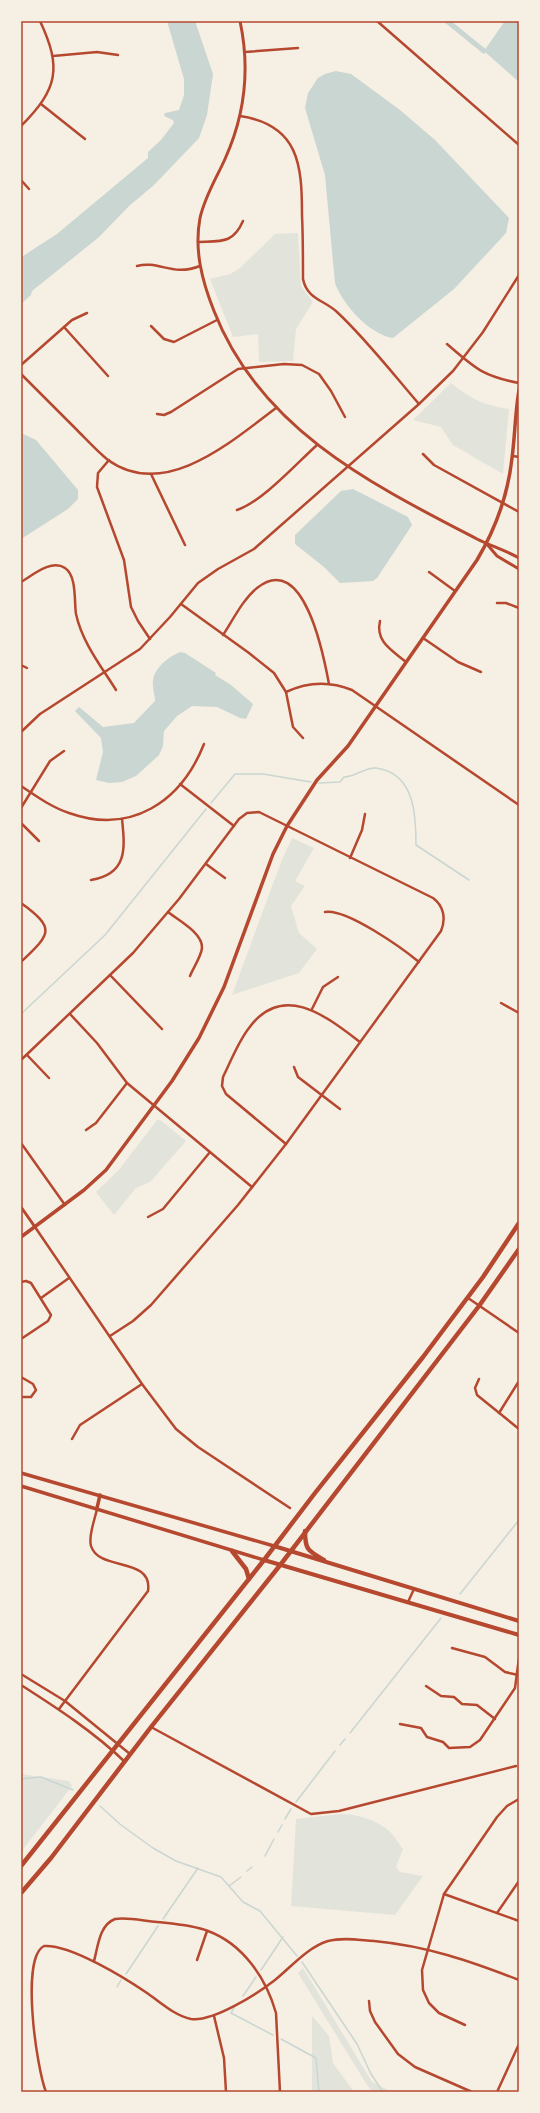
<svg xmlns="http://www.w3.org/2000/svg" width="540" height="2113" viewBox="0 0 540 2113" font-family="'Source Sans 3',sans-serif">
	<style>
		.green { fill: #e2e4dc }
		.water { fill: #c9d6d2 }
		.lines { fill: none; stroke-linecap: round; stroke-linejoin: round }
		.stream { stroke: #c9d6d2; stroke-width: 1.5 }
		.canal { stroke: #c9d6d2; stroke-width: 5 }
		.minor { stroke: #b5482f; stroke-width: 2.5 }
		.tertiary { stroke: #b5482f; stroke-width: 3 }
		.secondary { stroke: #b5482f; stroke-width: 3.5 }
		.primary { stroke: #b5482f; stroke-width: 4 }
		.trunk { stroke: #b5482f; stroke-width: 4.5 }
		.neatline { fill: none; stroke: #b5482f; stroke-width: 1.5 }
	</style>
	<rect width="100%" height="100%" fill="#f6efe4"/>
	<g class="green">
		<path d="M298 233 301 286 313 302 296 329 293 361 259 362 258 334 233 337 210 279 230 274 240 268 275 234Z"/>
		<path d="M451 383C471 399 484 405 509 409L503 474 453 445 441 427 413 420Z"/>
		<path d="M292 838 314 848 295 881 305 886 291 906 299 933 317 949 299 973 232 995 281 862Z"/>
		<path d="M157 1120H160L186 1141 150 1182 136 1188 114 1215 96 1192 118 1171Z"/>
		<path d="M21 1774 69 1781 72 1786 21 1852Z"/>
		<path d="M341 1814C357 1814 377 1820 389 1831 394 1835 398 1843 403 1849L396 1867 400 1872 423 1876 395 1915 291 1906 296 1819Z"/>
		<path d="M303 1968 372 2082 392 2092H373L367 2085 298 1973Z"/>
		<path d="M312 2016 329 2036 333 2063 354 2092H312Z"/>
	</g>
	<g class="water">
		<path d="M167 21H195L213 74 207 115 199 138 154 185 129 206 99 237 32 291 31 295 21 304V260L23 256 57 234 148 158V152L161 140 174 123 173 120 164 116 165 113 179 110 184 95V79Z"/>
		<path d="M505 21H519V82L484 51Z"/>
		<path d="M336 71 351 74 400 110 435 140 509 218 506 233 454 289 393 338C369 334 343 305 335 283L325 175 305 108 308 93 318 78 325 74Z"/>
		<path d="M21 433 36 440 78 490V499L68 509 21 539Z"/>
		<path d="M353 489 408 517 412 525 377 578 373 581 340 583 324 567 295 544V535L341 491Z"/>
		<path d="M180 652 185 653 216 673 215 675 231 685 253 704 246 719 240 718 217 707 192 706 177 716 164 731 163 746 159 755 136 776 122 782 109 783 96 780 103 752 101 738 75 711 79 707 103 727 134 723 155 701C155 695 153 691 153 686 151 671 166 658 180 652Z"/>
	</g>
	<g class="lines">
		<g class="stream">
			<path d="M319 783 340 782 344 777C356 777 365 767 376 768 415 773 416 816 416 845L469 880"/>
			<path d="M211 803 235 774H263L311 782"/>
			<path d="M21 1014 105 935 206 809"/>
			<path d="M460 1594 519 1520"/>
			<path d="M350 1733 441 1618"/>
			<path d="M340 1745 345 1739"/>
			<path d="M21 1779 41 1777 73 1790"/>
			<path d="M296 1802 335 1751"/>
			<path d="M100 1806 121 1825 153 1848 176 1861 221 1877 243 1902 260 1911 297 1956"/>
			<path d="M285 1819 291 1809"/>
			<path d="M278 1832 282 1825"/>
			<path d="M265 1856 274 1839"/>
			<path d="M247 1871 252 1867"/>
			<path d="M229 1886 241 1877"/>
			<path d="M163 1919 198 1868"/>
			<path d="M302 1962 357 2044 371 2074 383 2092"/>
			<path d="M261 1970 283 1937"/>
			<path d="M126 1974 158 1926"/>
			<path d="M117 1987 121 1980"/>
			<path d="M243 1996 256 1977"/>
			<path d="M234 2008 231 2013 273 2035"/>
			<path d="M281 2039 316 2058 319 2092"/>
		</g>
		<path class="canal" d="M447 21 484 51"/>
		<g class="minor">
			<path d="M377 21 519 145"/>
			<path d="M245 52 298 48"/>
			<path d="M53 56 97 52 118 55"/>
			<path d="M41 104 85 139"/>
			<path d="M240 116C299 125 302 165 302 215 303 236 303 257 303 279 307 299 324 300 337 312 366 339 393 374 419 404"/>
			<path d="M21 126C58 89 62 68 40 21"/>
			<path d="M21 180 29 189"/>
			<path d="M198 242C221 241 233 244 243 221"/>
			<path d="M137 266C159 260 172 277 200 266"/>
			<path d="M151 326 164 339 174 342 217 320"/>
			<path d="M64 327 108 376"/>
			<path d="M447 344C475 368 482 376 519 383"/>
			<path d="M21 365 72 320 87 313"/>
			<path d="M21 374C40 393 58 411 77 430 87 440 97 451 108 460 165 501 232 441 276 408"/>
			<path d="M157 414 164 415 171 412 238 369 284 364 302 365 319 374 331 391 345 417"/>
			<path d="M423 454 434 465 519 512"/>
			<path d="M513 456 519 457"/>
			<path d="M109 460 98 473 97 487 124 560 131 607 138 621 150 639"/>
			<path d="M151 474 185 545"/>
			<path d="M237 510C262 502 297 463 317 445"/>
			<path d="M429 572 455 591"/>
			<path d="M21 582C33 575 51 559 65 568 77 576 74 601 76 614 82 642 101 666 116 690"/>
			<path d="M497 603H506L519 608"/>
			<path d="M181 604 249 653 274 673 286 692 293 727 303 738"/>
			<path d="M380 621C375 642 393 651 406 662"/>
			<path d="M223 635C233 620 243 599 257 588 304 550 324 657 329 684"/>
			<path d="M423 638 458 662 481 672"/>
			<path d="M21 665 27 668"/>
			<path d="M286 692C307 682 330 681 352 690L519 805"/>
			<path d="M21 732 40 714 140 649 170 617 198 583 218 569 254 549 419 404 453 371 483 332 519 275"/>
			<path d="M180 784 234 826"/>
			<path d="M21 786C36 796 51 807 69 813 131 835 181 802 204 744"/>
			<path d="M21 808 50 761 64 751"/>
			<path d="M21 823 39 841"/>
			<path d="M350 858 362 830 365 814"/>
			<path d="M206 864 225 878"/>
			<path d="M91 880C128 874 125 848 122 819"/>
			<path d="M21 903C57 929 50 934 21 962"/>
			<path d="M168 912C178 920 203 933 202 948 201 957 193 968 190 976"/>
			<path d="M325 912C346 908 402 948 419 962"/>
			<path d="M110 975 162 1029"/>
			<path d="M501 1003 519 1013"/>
			<path d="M312 1009 323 987 338 977"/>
			<path d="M70 1014 97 1043 127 1083 252 1187"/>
			<path d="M27 1055 49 1078"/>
			<path d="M21 1060 133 953 179 899 239 819 247 813 259 812 433 898C444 906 446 919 441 931L286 1144 238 1205 151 1305 133 1321 110 1336"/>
			<path d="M294 1067 298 1077 340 1109"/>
			<path d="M86 1130 96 1123 127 1083"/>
			<path d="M21 1143 65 1205"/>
			<path d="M286 1144 226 1094 222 1086 223 1077C231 1061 238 1042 249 1028 283 981 327 1017 360 1042"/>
			<path d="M148 1217 163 1209 210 1152"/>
			<path d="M35 1227 142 1384 176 1429 198 1447 290 1508"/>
			<path d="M21 1282 26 1281 31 1283 51 1315 48 1321 21 1339"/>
			<path d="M41 1298 69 1278"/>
			<path d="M468 1298 519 1333"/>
			<path d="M21 1377 33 1384 36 1390 31 1397H21"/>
			<path d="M479 1379 475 1388 477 1395 519 1429"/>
			<path d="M499 1413 519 1381"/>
			<path d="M72 1439 80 1425 142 1384"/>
			<path d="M408 1602 414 1589"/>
			<path d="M452 1648 485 1657 505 1672 518 1675"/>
			<path d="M21 1674 65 1701 130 1754"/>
			<path d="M21 1685C57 1708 94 1732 125 1762"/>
			<path d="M426 1686 441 1696 454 1697 462 1704 477 1705 495 1719"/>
			<path d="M59 1709 148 1591C153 1556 99 1572 91 1546 88 1536 95 1519 97 1509"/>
			<path d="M400 1724 421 1728 427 1737 443 1742 449 1748 470 1747 480 1740 515 1688 519 1658"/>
			<path d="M151 1727 311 1814 339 1811 516 1766"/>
			<path d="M444 1894 519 1921"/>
			<path d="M497 1913 519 1881"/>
			<path d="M197 1960 207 1931"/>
			<path d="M94 1961C98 1947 99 1925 115 1919 128 1917 144 1921 157 1922 175 1924 192 1925 208 1931 243 1944 266 1978 276 2013L280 2092"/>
			<path d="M369 2001 370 2011 375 2022 398 2054 415 2067 472 2092"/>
			<path d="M214 2016 224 2058 226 2092"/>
			<path d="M465 2025 439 2013 429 2003 423 1990 422 1970 444 1894 497 1817 507 1806 519 1799"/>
			<path d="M46 2092C37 2070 20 1958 44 1946 70 1944 125 1978 147 1993 160 2002 175 2016 191 2019 213 2022 257 1994 275 1980 291 1967 308 1947 328 1941 343 1937 359 1940 374 1941 427 1946 470 1961 519 1980"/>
			<path d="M497 2092 519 2044"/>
		</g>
		<g class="tertiary">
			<path d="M240 21C250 68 245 115 225 159 216 179 205 196 200 218 194 250 202 281 214 311 260 429 371 484 477 539 491 546 505 550 519 558"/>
			<path d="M486 543 497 556 519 569"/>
			<path d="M21 1207 35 1227"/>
		</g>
		<g class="secondary">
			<path d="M21 1237 84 1190 106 1170 172 1081 199 1038 224 987 273 854 287 826 317 780 348 746 477 560C496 528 508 495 512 458 515 436 515 413 519 390"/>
			<path d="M21 1473 274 1546"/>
			<path d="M21 1486 264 1560"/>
			<path d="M97 1508 100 1495"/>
		</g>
		<g class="primary">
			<path d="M274 1546 519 1621"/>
			<path d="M264 1560 519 1635"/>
		</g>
		<g class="trunk">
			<path d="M305 1531C305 1550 308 1551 324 1560"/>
			<path d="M232 1551 246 1569 249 1579"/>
			<path d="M21 1866 264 1560 315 1493 423 1357 483 1277 519 1223"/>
			<path d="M21 1893 51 1858 151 1727 281 1564 479 1306 519 1249"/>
		</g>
	</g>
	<rect width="540" height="2113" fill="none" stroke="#f6efe4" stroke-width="44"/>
	<rect x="22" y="22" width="496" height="2069" class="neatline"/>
</svg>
